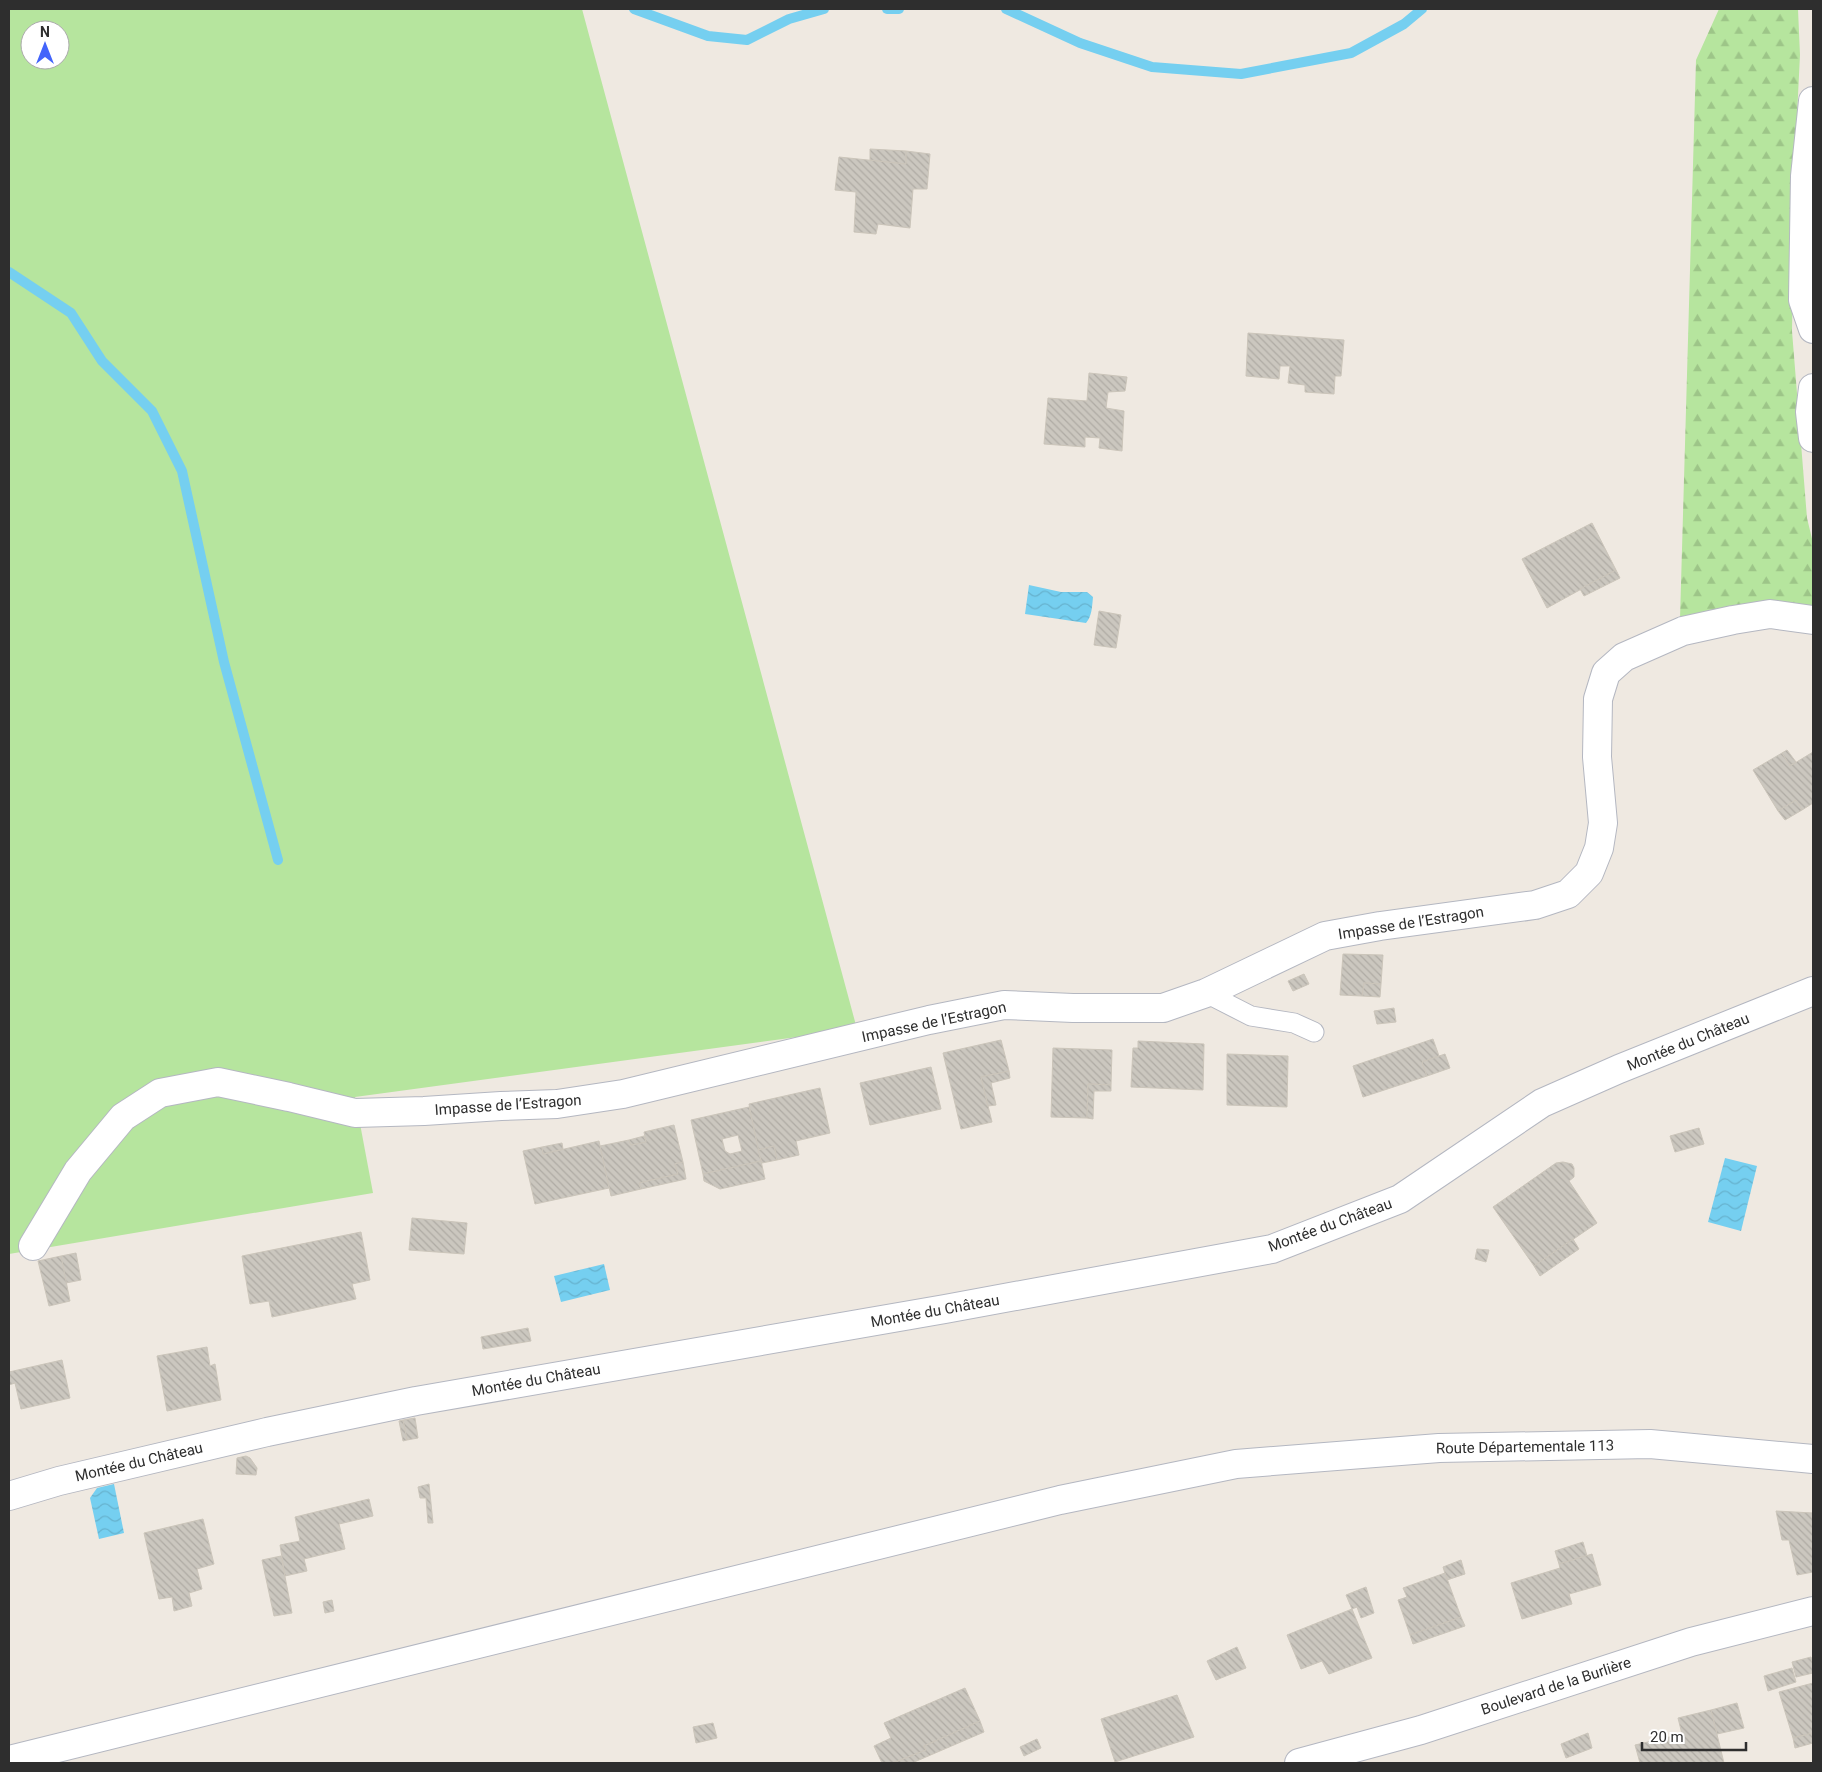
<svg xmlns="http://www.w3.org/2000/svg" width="1822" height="1772" viewBox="0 0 1822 1772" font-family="Roboto,sans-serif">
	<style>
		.grass { fill: #b6e59e; fill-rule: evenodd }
		.forest { fill: url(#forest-firs) }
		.water { fill: url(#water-waves) }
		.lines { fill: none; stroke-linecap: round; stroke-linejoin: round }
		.stream { stroke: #75cff0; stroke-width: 10 }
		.building { fill: url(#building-back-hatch); stroke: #cbc5ba; fill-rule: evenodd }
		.service-casing { stroke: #b4b7c1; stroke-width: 21 }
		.minor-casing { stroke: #b4b7c1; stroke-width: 30 }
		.tertiary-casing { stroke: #b4b7c1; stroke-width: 30 }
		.secondary-casing { stroke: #b4b7c1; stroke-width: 30 }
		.service { stroke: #fff; stroke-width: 19 }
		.minor { stroke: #fff; stroke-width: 28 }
		.tertiary { stroke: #fff; stroke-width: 28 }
		.secondary { stroke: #fff; stroke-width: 28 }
		.labels { text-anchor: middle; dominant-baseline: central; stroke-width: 4.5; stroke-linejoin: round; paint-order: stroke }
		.street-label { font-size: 15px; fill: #2e2e2e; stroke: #fff }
	</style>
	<defs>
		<pattern id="forest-firs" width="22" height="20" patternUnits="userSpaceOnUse" patternTransform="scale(1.25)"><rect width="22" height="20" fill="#b6e59e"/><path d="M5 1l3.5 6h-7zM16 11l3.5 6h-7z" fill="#9dc588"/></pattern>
		<pattern id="water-waves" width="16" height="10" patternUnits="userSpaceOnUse" patternTransform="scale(1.25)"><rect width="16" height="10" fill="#75cff0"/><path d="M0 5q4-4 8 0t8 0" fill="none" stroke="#66b2ce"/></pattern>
		<pattern id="building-back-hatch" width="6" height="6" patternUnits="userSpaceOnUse" patternTransform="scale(1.25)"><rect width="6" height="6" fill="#cbc7bf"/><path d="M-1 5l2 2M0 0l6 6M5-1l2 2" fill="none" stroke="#afaba4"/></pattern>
	</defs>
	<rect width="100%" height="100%" fill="#efe9e1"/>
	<path class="grass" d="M9 9H582L857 1029 355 1097 373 1193 9 1254ZM30 30H60V60H30Z"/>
	<path class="forest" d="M1719 9H1798L1800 55 1795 156 1792 331 1807 518 1813 543V607L1680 619 1696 60Z"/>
	<g class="water">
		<path d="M1029 585 1061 592H1087L1093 597C1092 607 1092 616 1086 623L1025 614Z"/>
		<path d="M1725 1158 1757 1166 1741 1231 1708 1222Z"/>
		<path d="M604 1264 610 1290 561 1302 554 1276Z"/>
		<path d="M114 1484 124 1533 99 1539 90 1498 97 1488Z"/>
	</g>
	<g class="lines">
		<g class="stream">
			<path d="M634 9 708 36 747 40 789 19 824 9"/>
			<path d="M887 9H899"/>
			<path d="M1006 9 1080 43 1152 67 1241 74 1351 53 1404 24 1422 9"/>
			<path d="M9 272 71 313 102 361 152 411 182 471 224 662 278 860"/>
		</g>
	</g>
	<g class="building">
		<path d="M870 149 906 151V164L870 160Z"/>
		<path d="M906 151 930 154 927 189H913L910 228 878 224 876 234 854 232 856 192 835 190 839 157 906 164Z"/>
		<path d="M1248 333 1344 340 1341 376H1335L1334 394 1305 392V385L1288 383 1290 366H1280L1279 379 1246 376Z"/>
		<path d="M1089 373 1127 377 1125 391 1108 392 1106 408 1124 411 1122 451 1099 448 1100 438 1085 437V447L1044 444 1048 398 1087 401Z"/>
		<path d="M1592 523 1616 570 1547 608 1522 559Z"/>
		<path d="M1616 570 1620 578 1584 596 1580 589Z"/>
		<path d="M1099 611 1121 615 1116 648 1094 645Z"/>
		<path d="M1787 750 1796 762 1790 766 1782 753Z"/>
		<path d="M1813 752V803L1802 810 1796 800 1778 811 1753 770 1782 753 1790 766Z"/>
		<path d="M1796 800 1802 810 1785 820 1778 811Z"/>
		<path d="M1343 954 1383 955 1381 984 1364 983 1362 996 1340 995Z"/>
		<path d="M1304 974 1309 984 1293 991 1288 981Z"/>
		<path d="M1364 983 1381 984 1380 997 1362 996Z"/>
		<path d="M1394 1008 1396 1022 1377 1024 1374 1011Z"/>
		<path d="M1433 1039 1439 1056 1422 1062 1427 1076 1363 1097 1353 1066Z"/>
		<path d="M1001 1040 1009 1071 981 1077 992 1122 961 1129 943 1053Z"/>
		<path d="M1138 1041 1204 1044 1203 1090 1131 1087 1133 1048H1138Z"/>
		<path d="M1053 1048 1112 1050 1111 1085 1088 1084 1087 1118 1051 1117Z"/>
		<path d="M1227 1054 1288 1056 1287 1107 1227 1105Z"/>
		<path d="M1445 1054 1450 1068 1427 1076 1422 1062Z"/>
		<path d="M931 1067 941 1109 870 1125 860 1083Z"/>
		<path d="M1009 1071 1010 1078 991 1083 996 1105 988 1106 981 1077Z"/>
		<path d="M1088 1084 1111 1085V1091H1094L1093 1119 1087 1118Z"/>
		<path d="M820 1088 830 1133 796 1141 799 1155 777 1160 774 1146 758 1150 749 1104Z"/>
		<path d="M749 1107 761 1161 703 1174 691 1120ZM738 1135 742 1151 730 1154 725 1151 722 1139Z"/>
		<path d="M674 1125 683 1162 675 1164 678 1174 639 1183 641 1189 611 1196 600 1146 629 1140 631 1145 646 1142 644 1132Z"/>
		<path d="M1699 1128 1704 1144 1675 1152 1670 1136Z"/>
		<path d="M644 1136 646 1142 631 1145 629 1140Z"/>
		<path d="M599 1141 609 1188 535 1204 523 1151 542 1147 543 1154Z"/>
		<path d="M562 1143 563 1149 543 1154 542 1147Z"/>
		<path d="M774 1146 777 1160 762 1163 758 1150Z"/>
		<path d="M761 1161 765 1179 720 1189 704 1181 703 1174Z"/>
		<path d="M683 1162 686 1179 641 1189 639 1183 678 1174 675 1164Z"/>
		<path d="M1563 1162 1572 1164 1574 1168V1177L1569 1181 1597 1223 1534 1266 1493 1207 1556 1163Z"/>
		<path d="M412 1218 467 1223 464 1254 409 1250Z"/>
		<path d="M361 1232 370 1280 352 1284 356 1299 272 1317 269 1301 250 1304 242 1256Z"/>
		<path d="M1573 1239 1579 1249 1540 1276 1534 1266Z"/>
		<path d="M1477 1249 1489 1250 1486 1262 1475 1259Z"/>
		<path d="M76 1253 81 1280 66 1283 61 1256Z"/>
		<path d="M61 1256 70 1301 49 1306 38 1261Z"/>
		<path d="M528 1328 531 1341 483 1349 481 1337Z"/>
		<path d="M207 1347 210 1366 215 1364 221 1400 167 1411 157 1356Z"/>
		<path d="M62 1360 70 1398 21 1409 15 1383 9 1385V1372Z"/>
		<path d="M415 1418 418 1438 407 1440 403 1420Z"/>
		<path d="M403 1420 407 1440 403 1441 399 1421Z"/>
		<path d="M246 1456 250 1458 257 1468 256 1475 236 1474 237 1458Z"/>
		<path d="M429 1484 433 1523H428L426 1498H420L418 1487Z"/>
		<path d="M369 1499 373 1516 339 1524 345 1549 304 1559 307 1571 285 1576 280 1545 300 1541 295 1517Z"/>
		<path d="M1776 1511 1813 1513V1572L1797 1575 1789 1540H1782Z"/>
		<path d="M203 1519 214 1564 197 1569 202 1589 189 1593 192 1606 174 1611 172 1597 159 1599 144 1533Z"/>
		<path d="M1583 1542 1587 1556 1559 1564 1555 1551Z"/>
		<path d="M1592 1554 1601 1585 1569 1594 1572 1604 1522 1619 1511 1583 1560 1568 1559 1564Z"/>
		<path d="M281 1556 292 1613 274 1616 262 1560Z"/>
		<path d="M1461 1560 1465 1574 1447 1580 1443 1567Z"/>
		<path d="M1445 1573 1461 1617 1410 1635 1398 1600 1407 1597 1403 1588Z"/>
		<path d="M1366 1587 1374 1613 1361 1618 1357 1607 1352 1609 1346 1595Z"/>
		<path d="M332 1600 334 1611 325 1613 323 1602Z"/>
		<path d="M1352 1609 1372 1658 1329 1674 1322 1661 1301 1669 1287 1635Z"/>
		<path d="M1461 1617 1465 1626 1413 1644 1410 1635Z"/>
		<path d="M1237 1647 1246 1668 1216 1680 1207 1661Z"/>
		<path d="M1811 1657 1813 1665V1673L1796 1677 1792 1662Z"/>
		<path d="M1792 1668 1796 1682 1768 1691 1764 1676Z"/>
		<path d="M1813 1683V1733L1793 1738 1779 1692Z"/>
		<path d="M965 1688 980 1721 924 1746 926 1750 893 1763H882L874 1746 891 1738 884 1723Z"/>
		<path d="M1177 1695 1194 1737 1115 1762 1101 1719Z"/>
		<path d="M1737 1703 1744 1728 1717 1734 1711 1710Z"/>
		<path d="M1711 1710 1724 1763H1640L1635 1745 1682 1734 1678 1718Z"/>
		<path d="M980 1721 984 1732 912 1763H893L926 1750 924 1746Z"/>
		<path d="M713 1723 717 1738 696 1743 693 1727Z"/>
		<path d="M1588 1733 1592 1748 1566 1758 1561 1744Z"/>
		<path d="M1813 1733V1743L1795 1748 1793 1738Z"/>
		<path d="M1037 1739 1041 1748 1024 1756 1020 1747Z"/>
	</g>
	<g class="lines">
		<g class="service-casing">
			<path id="service" d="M1206 993 1251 1016 1294 1023 1314 1032"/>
		</g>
		<g class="minor-casing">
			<g id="minor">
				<path d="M1813 101 1805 176 1803 300 1813 329"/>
				<path d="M1813 388 1810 412 1813 438"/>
				<path d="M33 1246 78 1171 123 1117 160 1093 218 1082 289 1097 355 1113 424 1111 501 1106 557 1104 623 1094 929 1020 1004 1005 1073 1008H1163L1206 993 1325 936 1380 926 1535 905 1568 894 1589 873 1599 848 1603 823 1597 757 1598 699 1606 673 1624 657 1683 631 1733 620 1770 614 1813 620"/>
				<path d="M1299 1763 1421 1730 1691 1642 1813 1611"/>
			</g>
		</g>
		<g class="tertiary-casing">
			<path id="tertiary" d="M9 1496 59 1481 267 1432 416 1401 945 1309 1272 1249 1400 1199 1542 1103 1619 1069 1813 991"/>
		</g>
		<g class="secondary-casing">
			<path id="secondary" d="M9 1760 1060 1500 1236 1464 1439 1448 1650 1444 1813 1459"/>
		</g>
		<use href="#service" class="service"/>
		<use href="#minor" class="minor"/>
		<use href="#tertiary" class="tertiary"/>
		<use href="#secondary" class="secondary"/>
	</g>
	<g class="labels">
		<g class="street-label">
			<text transform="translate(1411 923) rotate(-9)">Impasse de l’Estragon</text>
			<text transform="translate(934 1022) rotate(-12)">Impasse de l’Estragon</text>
			<text transform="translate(1688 1042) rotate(-22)">Montée du Château</text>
			<text transform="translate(508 1105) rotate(-4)">Impasse de l’Estragon</text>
			<text transform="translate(1330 1225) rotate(-20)">Montée du Château</text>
			<text transform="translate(935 1311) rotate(-10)">Montée du Château</text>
			<text transform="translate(536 1380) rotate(-10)">Montée du Château</text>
			<text transform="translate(1525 1447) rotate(-1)">Route Départementale 113</text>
			<text transform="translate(139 1462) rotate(-13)">Montée du Château</text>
			<text transform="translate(1556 1686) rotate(-18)">Boulevard de la Burlière</text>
		</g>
	</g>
	<rect width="1822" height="1772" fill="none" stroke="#2e2e2e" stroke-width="20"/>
	<g transform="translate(45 45)"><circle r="24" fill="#ffffff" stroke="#ababab"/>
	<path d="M0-4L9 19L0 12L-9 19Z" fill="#4264fb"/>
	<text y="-8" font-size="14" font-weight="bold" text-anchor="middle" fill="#2e2e2e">N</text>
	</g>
	<path d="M1642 1742v8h104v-8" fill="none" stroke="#2e2e2e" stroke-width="2.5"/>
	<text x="1650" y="1742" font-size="15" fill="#2e2e2e" stroke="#ffffff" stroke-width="4" paint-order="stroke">20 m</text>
</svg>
